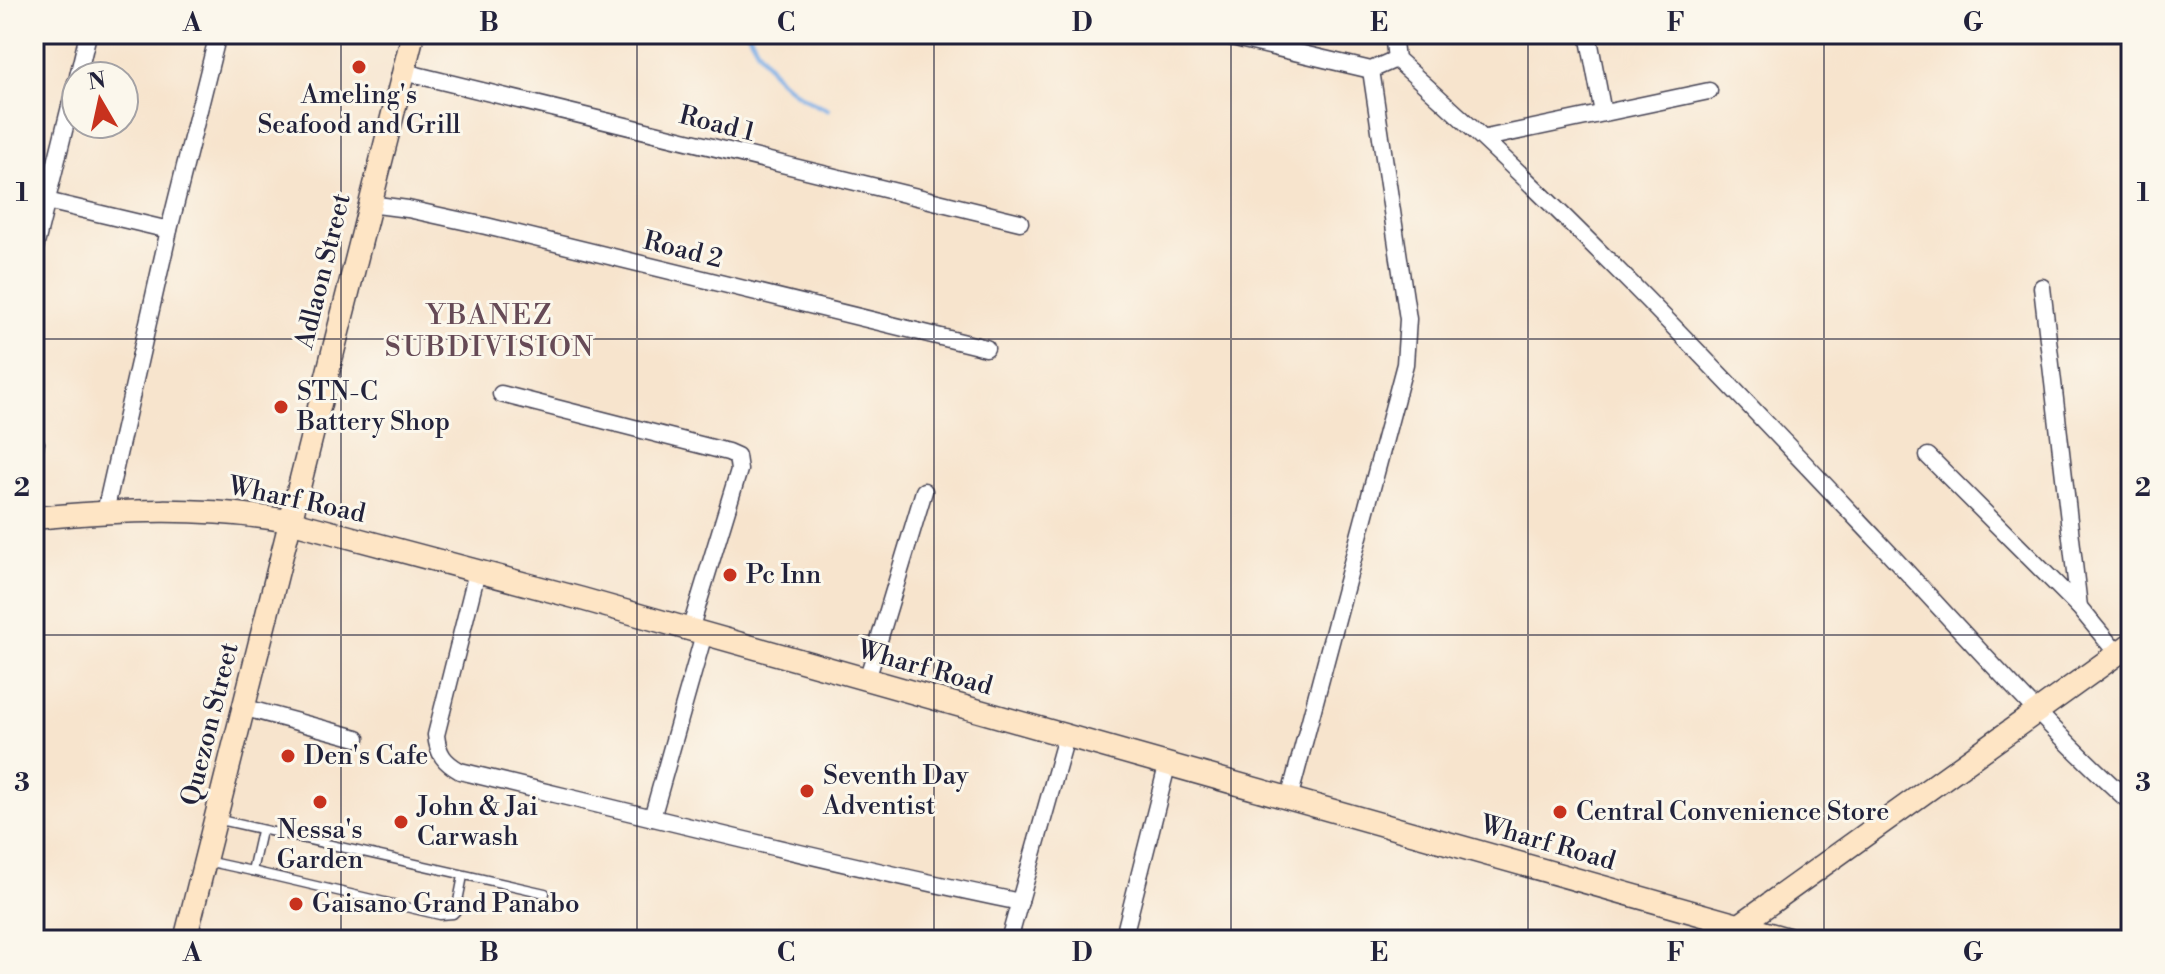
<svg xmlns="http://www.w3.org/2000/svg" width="2165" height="974" viewBox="0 0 2165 974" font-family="'Libre Bodoni',serif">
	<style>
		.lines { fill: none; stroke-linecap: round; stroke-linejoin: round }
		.stream { stroke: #79ace5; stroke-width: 5 }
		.lane-casing { stroke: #423f51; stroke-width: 11 }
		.street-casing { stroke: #423f51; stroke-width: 19 }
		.secondary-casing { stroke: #423f51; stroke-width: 25 }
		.lane { stroke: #fff; stroke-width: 8 }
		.street { stroke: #fff; stroke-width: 16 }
		.secondary { stroke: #fee5c5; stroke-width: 22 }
		.grid { fill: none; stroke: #22223b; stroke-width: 2; stroke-opacity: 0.55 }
		.poi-dot { fill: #c8321e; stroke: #fbf7ec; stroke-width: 3 }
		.labels { text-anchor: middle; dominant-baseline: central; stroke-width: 6; stroke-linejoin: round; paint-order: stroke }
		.poi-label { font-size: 26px; fill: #22223b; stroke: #fbf7ec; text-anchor: start }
		.street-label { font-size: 26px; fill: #22223b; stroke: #fbf7ec }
		.neighbourhood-label { font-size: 28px; letter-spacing: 2px; fill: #664a56; stroke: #fbf7ec }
		.neatline { fill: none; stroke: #22223b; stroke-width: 3 }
		.grid-label { font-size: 26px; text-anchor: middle; font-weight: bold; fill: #22223b }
	</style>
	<rect width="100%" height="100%" fill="#fbf7ec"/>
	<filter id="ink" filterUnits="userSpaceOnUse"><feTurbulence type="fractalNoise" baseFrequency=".0125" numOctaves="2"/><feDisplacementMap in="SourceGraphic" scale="16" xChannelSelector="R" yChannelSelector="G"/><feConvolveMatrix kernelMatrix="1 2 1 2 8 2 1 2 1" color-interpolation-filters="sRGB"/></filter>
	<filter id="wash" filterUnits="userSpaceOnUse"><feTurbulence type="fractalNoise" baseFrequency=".006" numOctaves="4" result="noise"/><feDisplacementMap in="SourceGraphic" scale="32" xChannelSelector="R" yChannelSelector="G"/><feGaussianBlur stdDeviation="1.8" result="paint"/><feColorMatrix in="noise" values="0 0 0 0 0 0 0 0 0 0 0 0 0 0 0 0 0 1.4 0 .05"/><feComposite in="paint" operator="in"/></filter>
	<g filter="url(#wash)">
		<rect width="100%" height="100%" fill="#f7e4cd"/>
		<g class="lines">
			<path class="stream" d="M749 34C769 73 787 93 828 110"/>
		</g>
	</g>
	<g filter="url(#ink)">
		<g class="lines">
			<g class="lane-casing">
				<g id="lane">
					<path d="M34 431 40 443 34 468"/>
					<path d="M216 819 545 893"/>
					<path d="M261 831 252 871 440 915 453 914 456 911 463 876"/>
					<path d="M206 861 252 871"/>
				</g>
			</g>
			<g class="street-casing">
				<g id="street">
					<path d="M1218 34 1371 70 1396 59"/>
					<path d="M1393 34 1396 59C1564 208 1720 374 1875 538 1959 627 2040 721 2131 803"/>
					<path d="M1588 34 1603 113"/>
					<path d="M404 72 1020 222"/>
					<path d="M78 76 88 34"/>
					<path d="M1486 138 1709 91"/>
					<path d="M34 198 169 230"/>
					<path d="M369 204 408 209 486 226 986 348"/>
					<path d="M34 252 76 82"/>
					<path d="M501 394 728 452 737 456 739 470 690 630"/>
					<path d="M1928 456 2079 607 2042 287"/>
					<path d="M105 512 169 230 218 34"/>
					<path d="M477 572 436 735C438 754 444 762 460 771 646 816 832 863 1020 902"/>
					<path d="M2079 607 2116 652"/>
					<path d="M867 680 924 491"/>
					<path d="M242 707 357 738"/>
					<path d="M1289 799 1405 364 1408 319 1371 70"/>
					<path d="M652 818 704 634"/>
					<path d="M1009 940 1066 737"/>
					<path d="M1123 940 1167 766"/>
				</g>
			</g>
			<g class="secondary-casing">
				<g id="secondary">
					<path d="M34 518C122 510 202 506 289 521L582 599 1791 940"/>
					<path d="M185 940 413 34"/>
					<path d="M1719 940 2131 644"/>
				</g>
			</g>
			<use href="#lane" class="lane"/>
			<use href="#street" class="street"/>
			<use href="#secondary" class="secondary"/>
		</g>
	</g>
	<path class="grid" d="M341 34V940M637 34V940M934 34V940M1231 34V940M1528 34V940M1824 34V940M34 339H2131M34 635H2131"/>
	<g class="poi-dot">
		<circle cx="359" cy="67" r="8"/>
		<circle cx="281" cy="407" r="8"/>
		<circle cx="730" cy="575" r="8"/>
		<circle cx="288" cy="756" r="8"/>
		<circle cx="807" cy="791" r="8"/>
		<circle cx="320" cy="802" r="8"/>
		<circle cx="1560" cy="812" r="8"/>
		<circle cx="401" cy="822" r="8"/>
		<circle cx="296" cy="904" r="8"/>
	</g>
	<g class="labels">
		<g class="poi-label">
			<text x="359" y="95" text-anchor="middle">Ameling's<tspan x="359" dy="30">Seafood and Grill</tspan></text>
			<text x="297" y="392">STN-C<tspan x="297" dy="30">Battery Shop</tspan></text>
			<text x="746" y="575">Pc Inn</text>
			<text x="304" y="756">Den's Cafe</text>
			<text x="823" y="776">Seventh Day<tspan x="823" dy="30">Adventist</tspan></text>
			<text x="417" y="807">John &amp; Jai<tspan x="417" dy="30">Carwash</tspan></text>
			<text x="1576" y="812">Central Convenience Store</text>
			<text x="320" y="830" text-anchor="middle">Nessa's<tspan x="320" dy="30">Garden</tspan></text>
			<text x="312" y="904">Gaisano Grand Panabo</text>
		</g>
		<g class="street-label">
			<text transform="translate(717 124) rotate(14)">Road 1</text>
			<text transform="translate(683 250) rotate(14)">Road 2</text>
			<text transform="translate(323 271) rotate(-76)">Adlaon Street</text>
			<text transform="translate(297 500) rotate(12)">Wharf Road</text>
			<text transform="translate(925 668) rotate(16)">Wharf Road</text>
			<text transform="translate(210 724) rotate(-76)">Quezon Street</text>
			<text transform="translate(1548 843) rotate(16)">Wharf Road</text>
		</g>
		<g class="neighbourhood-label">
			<text x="490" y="315">YBANEZ<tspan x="490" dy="32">SUBDIVISION</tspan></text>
		</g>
	</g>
	<rect width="2165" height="974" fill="none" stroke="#fbf7ec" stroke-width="88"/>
	<g transform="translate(100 100) rotate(351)"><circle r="38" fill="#fbf7ec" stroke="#a4a2a5" stroke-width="2"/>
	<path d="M0-6L14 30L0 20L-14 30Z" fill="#c8321e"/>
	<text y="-12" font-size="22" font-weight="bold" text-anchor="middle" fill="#22223b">N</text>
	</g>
	<rect x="44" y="44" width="2077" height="886" class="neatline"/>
	<g class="grid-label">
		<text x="192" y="31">A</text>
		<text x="489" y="31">B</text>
		<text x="786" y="31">C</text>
		<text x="1082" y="31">D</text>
		<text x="1379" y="31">E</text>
		<text x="1676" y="31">F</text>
		<text x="1973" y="31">G</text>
		<text x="22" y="201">1</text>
		<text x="2143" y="201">1</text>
		<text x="22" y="496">2</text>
		<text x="2143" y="496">2</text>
		<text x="22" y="791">3</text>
		<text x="2143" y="791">3</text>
		<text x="192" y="961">A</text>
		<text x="489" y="961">B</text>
		<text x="786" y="961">C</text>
		<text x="1082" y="961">D</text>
		<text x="1379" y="961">E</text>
		<text x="1676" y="961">F</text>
		<text x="1973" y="961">G</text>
	</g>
</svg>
